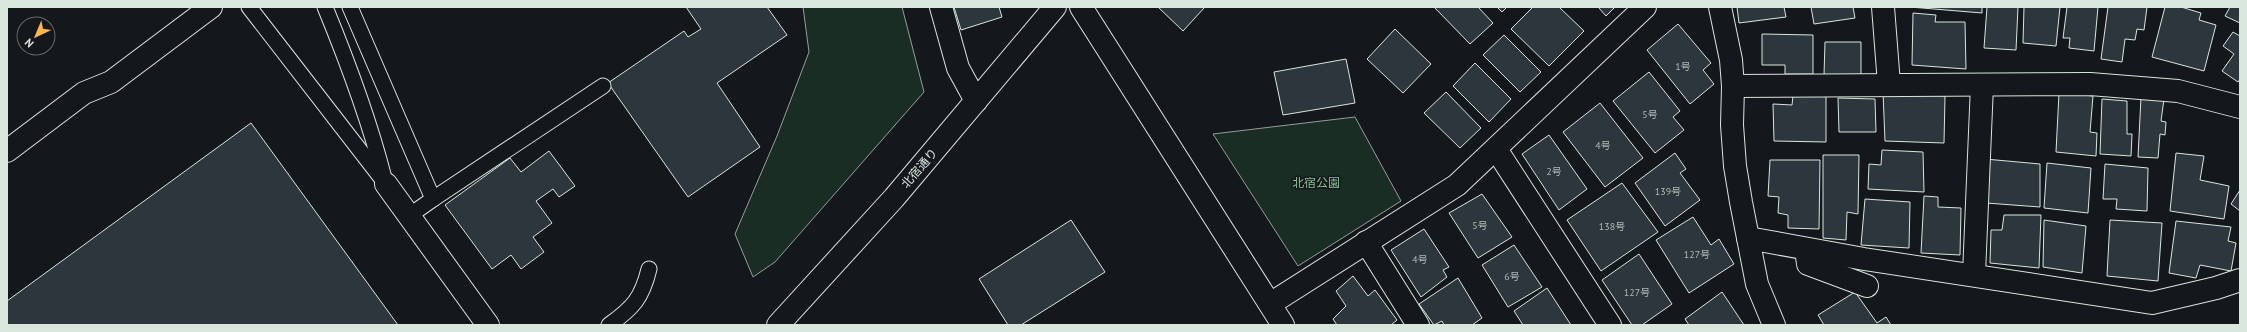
<svg xmlns="http://www.w3.org/2000/svg" width="2247" height="332" viewBox="0 0 2247 332" font-family="'PT Sans','Noto Sans JP',sans-serif">
	<style>
		.green { fill: #1a2d24; stroke: #939e99 }
		.building { fill: #2c363c; stroke: #d8e6dc }
		.lines { fill: none; stroke-linecap: round; stroke-linejoin: round }
		.lane-casing { stroke: #d8e6dc; stroke-width: 17 }
		.street-casing { stroke: #d8e6dc; stroke-width: 24 }
		.secondary-casing { stroke: #d8e6dc; stroke-width: 24 }
		.lane { stroke: #14181c; stroke-width: 15 }
		.street { stroke: #14181c; stroke-width: 22 }
		.secondary { stroke: #14181c; stroke-width: 22 }
		.labels { text-anchor: middle; dominant-baseline: central; stroke-width: 3; stroke-linejoin: round; paint-order: stroke }
		.number-label { font-size: 10px; fill: #adbab4 }
		.street-label { font-size: 12px; fill: #d8e6dc; stroke: #14181c }
		.park-label { font-size: 12px; fill: #8ac095; stroke: #14181c }
	</style>
	<rect width="100%" height="100%" fill="#14181c"/>
	<g class="green">
		<path d="M803 7H902L924 92 775 262 753 277 735 234 777 136 809 52Z"/>
		<path d="M1355 117 1401 201 1298 266 1213 134Z"/>
	</g>
	<g class="building">
		<path d="M686 7H767L787 35 717 83 760 147 688 197 608 83 684 31 688 37 701 29Z"/>
		<path d="M954 7H999L1002 17 961 30Z"/>
		<path d="M1158 7H1205L1183 31Z"/>
		<path d="M1434 7H1478L1493 23 1470 44Z"/>
		<path d="M1497 7H1507L1502 12Z"/>
		<path d="M1533 7H1559L1584 31 1549 66 1511 29Z"/>
		<path d="M1598 7H1615L1606 16Z"/>
		<path d="M1737 7H1784L1786 17 1739 23Z"/>
		<path d="M1811 7H1853L1855 18 1814 24Z"/>
		<path d="M1910 7H1982V13Z"/>
		<path d="M1987 7H2018L2016 50 1984 48Z"/>
		<path d="M2024 7H2060L2056 46 2023 43Z"/>
		<path d="M2067 7H2098L2094 51 2069 48 2070 38H2063Z"/>
		<path d="M2108 7H2147L2144 30 2137 29 2135 40 2125 39 2122 62 2101 59Z"/>
		<path d="M2165 7H2181L2201 13 2199 20 2216 25 2204 71 2152 57Z"/>
		<path d="M2230 7H2240V23L2225 16Z"/>
		<path d="M1913 13 1936 15 1935 22H1965L1966 69 1912 65Z"/>
		<path d="M1678 24 1711 63 1703 70 1714 84 1690 104 1647 50Z"/>
		<path d="M1395 29 1431 64 1403 93 1367 59Z"/>
		<path d="M2233 32 2240 36V79L2238 82 2222 71 2234 54 2223 46Z"/>
		<path d="M1762 34 1813 35V74H1785V65H1762Z"/>
		<path d="M1504 35 1541 72 1520 92 1483 55Z"/>
		<path d="M1825 42H1861V76L1824 75Z"/>
		<path d="M1346 59 1355 103 1283 115 1274 72Z"/>
		<path d="M1475 63 1511 99 1489 122 1453 86Z"/>
		<path d="M1649 72 1680 111 1673 117 1684 130 1655 153 1613 101Z"/>
		<path d="M1446 92 1481 128 1460 148 1424 113Z"/>
		<path d="M1883 92 1945 96 1944 143 1885 141Z"/>
		<path d="M2059 93 2093 96 2090 132 2097 133 2096 156 2056 152Z"/>
		<path d="M1793 96H1826V142L1774 141 1773 104 1792 105Z"/>
		<path d="M2141 97 2164 99 2161 121 2166 122 2165 135 2160 134 2158 158 2138 157Z"/>
		<path d="M1838 98 1875 99 1876 132H1839Z"/>
		<path d="M2102 99 2127 101V134H2132L2131 156 2100 154Z"/>
		<path d="M1600 103 1643 158 1605 187 1563 132Z"/>
		<path d="M251 123 398 325H7V301Z"/>
		<path d="M1549 135 1587 189 1559 210 1522 154Z"/>
		<path d="M1882 150 1923 152 1924 192 1868 189 1869 164 1881 165Z"/>
		<path d="M549 151 575 186 559 197 553 189 536 201 552 223 533 237 544 252 521 269 511 255 492 269 445 205 510 158 521 172Z"/>
		<path d="M1675 153 1686 169 1680 173 1700 200 1665 226 1635 183Z"/>
		<path d="M2176 153 2204 156 2200 180 2229 186 2224 219 2170 211Z"/>
		<path d="M1823 155H1859L1858 214 1847 212 1846 240 1823 238Z"/>
		<path d="M1985 159 2040 164V207L1986 203Z"/>
		<path d="M1770 160H1820L1819 229 1788 228V215L1778 213 1779 197 1768 196Z"/>
		<path d="M2047 163 2091 168 2088 213 2044 208Z"/>
		<path d="M2105 164 2148 168 2147 211 2116 209 2117 199H2103Z"/>
		<path d="M1622 183 1658 232 1601 271 1567 220Z"/>
		<path d="M2240 190V211L2231 204Z"/>
		<path d="M1482 194 1512 237 1478 258 1449 213Z"/>
		<path d="M1924 196 1938 197V207L1961 208 1960 255 1921 253Z"/>
		<path d="M1865 199 1910 202 1909 248 1861 245Z"/>
		<path d="M2004 215H2041L2039 268 1990 263 1991 230H2002Z"/>
		<path d="M1693 217 1711 245 1719 239 1734 264 1689 293 1656 240Z"/>
		<path d="M1071 220 1105 272 1021 325H1008L979 279Z"/>
		<path d="M2044 220 2086 226 2082 273 2043 267Z"/>
		<path d="M2110 220 2162 223 2158 281 2107 276Z"/>
		<path d="M2176 221 2231 227 2228 241 2236 243 2231 271 2200 265 2196 278 2169 273Z"/>
		<path d="M1424 229 1449 267 1443 270 1447 277 1421 297 1391 250Z"/>
		<path d="M1514 245 1542 287 1508 307 1482 265Z"/>
		<path d="M1639 254 1672 304 1642 325H1632L1602 280Z"/>
		<path d="M1353 276 1368 296 1375 290 1397 320 1391 325H1337L1333 319 1346 306 1336 291Z"/>
		<path d="M1458 278 1482 318 1472 325H1444L1442 321 1434 325 1419 304Z"/>
		<path d="M1547 288 1571 325H1523L1514 311Z"/>
		<path d="M1722 292 1744 325H1689L1685 319Z"/>
		<path d="M1855 292 1877 323 1886 317 1891 325H1824L1818 315Z"/>
	</g>
	<g class="lines">
		<g class="lane-casing">
			<g id="lane">
				<path d="M249 7 386 184"/>
				<path d="M325 7C348 63 369 119 384 178"/>
				<path d="M350 7 433 199 409 216"/>
				<path d="M433 199 603 86"/>
				<path d="M609 325C633 308 642 298 649 269"/>
			</g>
		</g>
		<g class="street-casing">
			<g id="street">
				<path d="M941 7 958 68 976 101"/>
				<path d="M1720 7 1731 60 1733 86 1732 125 1735 166 1741 202 1757 284 1774 325"/>
				<path d="M1883 7 1889 84"/>
				<path d="M1733 86 2090 84 2178 91 2240 107"/>
				<path d="M1496 149 1610 325"/>
				<path d="M7 151 84 93 111 82 211 7"/>
				<path d="M386 184 488 325"/>
				<path d="M1748 238 1864 259 2152 303 2216 288 2240 280"/>
				<path d="M1366 242 1418 325"/>
				<path d="M1806 249 1808 264 1867 286"/>
				<path d="M1974 274 1982 85"/>
				<path d="M1270 304 1457 185 1645 7"/>
			</g>
		</g>
		<g class="secondary-casing">
			<g id="secondary">
				<path d="M1081 7 1283 325"/>
				<path d="M778 325 894 198 1055 7"/>
			</g>
		</g>
		<use href="#lane" class="lane"/>
		<use href="#street" class="street"/>
		<use href="#secondary" class="secondary"/>
	</g>
	<g class="labels">
		<g class="number-label">
			<text x="1683" y="66">1号</text>
			<text x="1650" y="114">5号</text>
			<text x="1603" y="145">4号</text>
			<text x="1554" y="171">2号</text>
			<text x="1668" y="191">139号</text>
			<text x="1480" y="225">5号</text>
			<text x="1612" y="226">138号</text>
			<text x="1697" y="254">127号</text>
			<text x="1420" y="259">4号</text>
			<text x="1512" y="276">6号</text>
			<text x="1637" y="292">127号</text>
		</g>
		<g class="street-label">
			<text transform="translate(919 168) rotate(-49)">北宿通り</text>
		</g>
		<g class="park-label">
			<text x="1316" y="182">北宿公園</text>
		</g>
	</g>
	<rect width="2247" height="332" fill="none" stroke="#d8e6dc" stroke-width="16"/>
	<g transform="translate(36 36) rotate(224)"><circle r="19" fill="#14181c" stroke="#626a69"/>
	<path d="M0-3L7 15L0 10L-7 15Z" fill="#ffb74d"/>
	<text y="-6" font-size="11" font-weight="bold" text-anchor="middle" fill="#d8e6dc">N</text>
	</g>
</svg>
